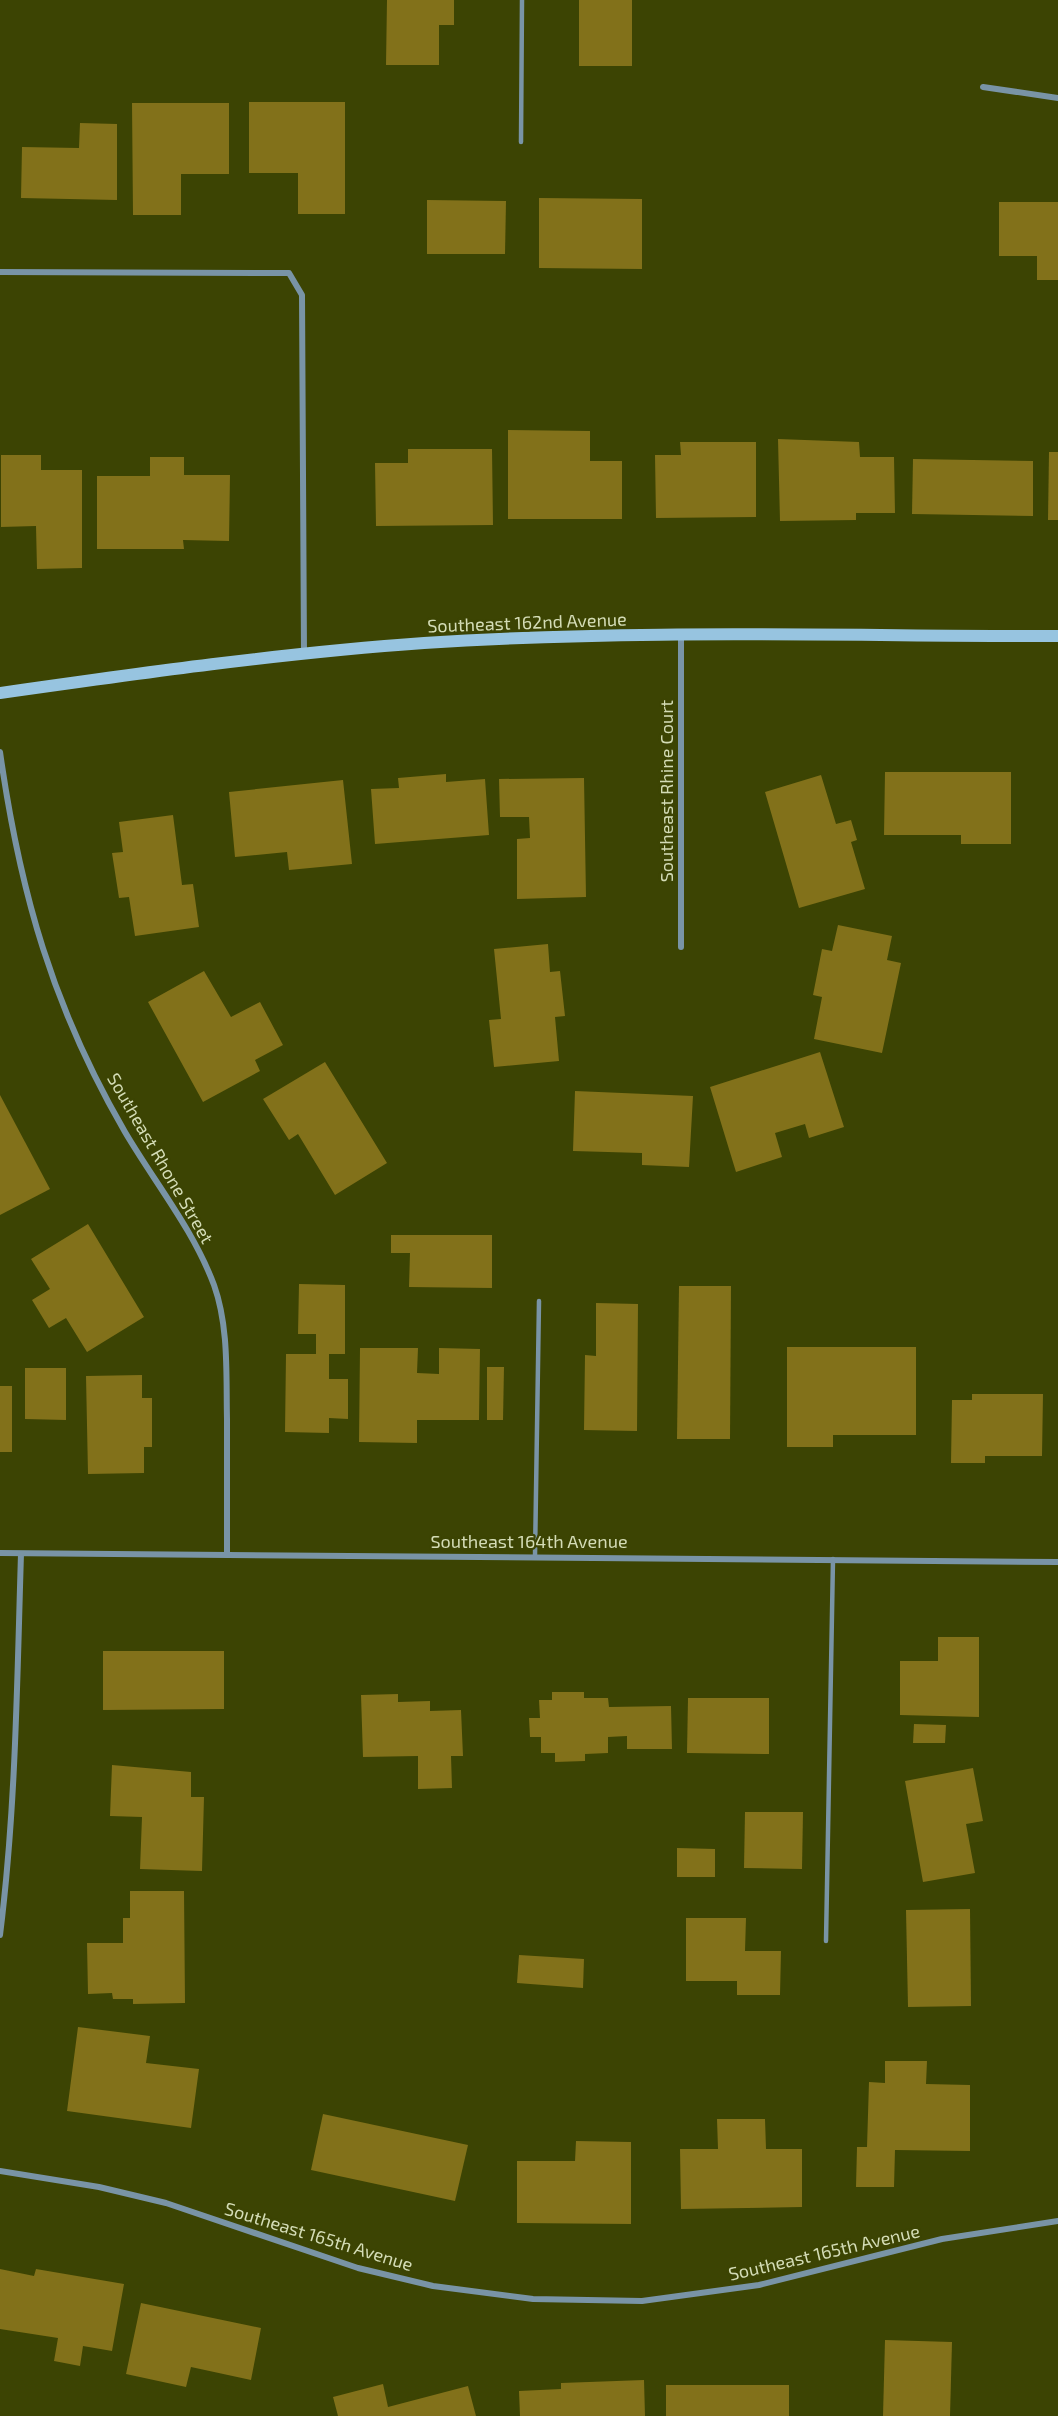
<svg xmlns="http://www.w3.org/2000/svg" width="1058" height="2416" viewBox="0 0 1058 2416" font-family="'Exo 2',sans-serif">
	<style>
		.building { fill: #82711a }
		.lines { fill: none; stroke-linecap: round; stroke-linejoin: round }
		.service { stroke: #7994a6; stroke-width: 4.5 }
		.minor { stroke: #7994a6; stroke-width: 6 }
		.secondary { stroke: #97c4e0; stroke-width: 12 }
		.labels { text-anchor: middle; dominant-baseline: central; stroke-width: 4.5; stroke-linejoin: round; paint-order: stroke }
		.street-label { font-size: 18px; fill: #d4dcb6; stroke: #3c4403 }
	</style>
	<rect width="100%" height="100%" fill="#3c4403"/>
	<g class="building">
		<path d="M387 0H454V25H439V65H386Z"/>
		<rect x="579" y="0" width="53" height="66"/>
		<path d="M249 102H345V214H298V173H249Z"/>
		<path d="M132 103H229V174H181V215H133Z"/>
		<path d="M80 123 117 124V200L21 198 22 147 79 148Z"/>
		<path d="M539 198 642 199V269L539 268Z"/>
		<path d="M427 200 506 201 505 254H427Z"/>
		<path d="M999 202H1058V280H1037V256H999Z"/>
		<path d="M508 430 590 431V461H622V519H508Z"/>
		<path d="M778 439 859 442 860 457H894L895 513H856V520L780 521Z"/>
		<path d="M680 442H756V517L656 518 655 455H681Z"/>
		<path d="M408 449H492L493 525 376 526 375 463H408Z"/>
		<path d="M1049 452H1058V520H1048Z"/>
		<path d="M1 455H41V470H82V568L37 569 36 526 1 527Z"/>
		<path d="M150 457H184V475H230L229 541 183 540 184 549H97V476H150Z"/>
		<path d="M913 459 1033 461V516L912 514Z"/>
		<path d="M885 772H1011V844H961V835H884Z"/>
		<path d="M446 774V782L485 779 489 835 375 844 371 789 399 788 398 778Z"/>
		<path d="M821 775 836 824 851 820 857 840 851 842 865 889 799 908 765 792Z"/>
		<path d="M584 778 586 897 517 899V839L530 838 529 817H500L499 779Z"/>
		<path d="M343 780 352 864 289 870 287 852 235 857 229 792Z"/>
		<path d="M173 815 182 885 193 884 199 927 135 936 129 897 119 898 112 853 123 852 119 822Z"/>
		<path d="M838 925 892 936 887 960 901 963 882 1053 814 1039 822 997 813 995 822 949 832 951Z"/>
		<path d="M548 944 550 972 560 971 565 1016 555 1017 559 1061 494 1067 489 1020 501 1019 494 949Z"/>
		<path d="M204 971 231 1017 260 1002 283 1045 255 1060 260 1071 203 1102 148 1002Z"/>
		<path d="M820 1052 844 1127 809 1138 805 1124 775 1133 782 1157 736 1172 710 1087Z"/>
		<path d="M325 1062 387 1163 335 1195 298 1134 289 1140 263 1099Z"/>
		<path d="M575 1091 693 1096 689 1167 642 1165V1153L573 1151Z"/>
		<path d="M0 1095 50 1189 0 1215Z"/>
		<path d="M88 1224 144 1317 87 1352 66 1318 49 1328 32 1300 50 1289 31 1259Z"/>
		<path d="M391 1235H492V1288L409 1287 410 1253H391Z"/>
		<path d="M299 1284 345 1285V1354H329V1379H348V1419L329 1418V1433L285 1432 286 1354H316V1334H298Z"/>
		<path d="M679 1286H731L730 1439H677Z"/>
		<path d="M596 1303 638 1304 637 1431 584 1430 585 1355 596 1356Z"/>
		<path d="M787 1347H916V1435H833V1447H787Z"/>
		<path d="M360 1348H418L417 1373 439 1374V1348L480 1349 479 1420H417V1443L359 1442Z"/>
		<path d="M487 1367H504L503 1420H487Z"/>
		<path d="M25 1368H66V1420L25 1419Z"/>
		<path d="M142 1375V1398H152V1447H144V1473L88 1474 86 1376Z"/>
		<rect x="0" y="1386" width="12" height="66"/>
		<path d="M972 1394H1043L1042 1456H985V1463H951L952 1400H972Z"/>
		<path d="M938 1637H979V1717L900 1715V1661H938Z"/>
		<path d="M103 1651H224V1709L103 1710Z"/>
		<path d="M552 1692H584V1698H608L609 1707 671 1706 672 1749H627V1736L608 1737V1753L585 1754V1761L555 1762V1753H541V1737H530L529 1718H540L539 1700H552Z"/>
		<path d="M398 1694V1702L430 1701V1711L461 1710 463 1756H451L452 1788 418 1789V1756L363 1757 361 1695Z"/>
		<path d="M688 1698H769V1754L687 1753Z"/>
		<path d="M914 1724 946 1725 945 1743H913Z"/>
		<path d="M112 1765 191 1772V1797H204L202 1871 140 1869 142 1817 110 1816Z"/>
		<path d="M973 1768 983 1821 966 1824 975 1873 923 1882 905 1781Z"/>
		<path d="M745 1812H803L802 1869 744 1868Z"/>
		<path d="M677 1848 715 1849V1877H677Z"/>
		<path d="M130 1891H184L185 2003 133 2004V1999H113L112 1993 88 1994 87 1943H123V1918H130Z"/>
		<path d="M970 1909 971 2006 908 2007 906 1910Z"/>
		<path d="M686 1918H746L745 1951H781L780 1995H737V1981H686Z"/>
		<path d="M519 1955 584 1959 583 1988 517 1983Z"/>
		<path d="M78 2027 150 2036 146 2063 199 2069 191 2128 67 2111Z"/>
		<path d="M885 2061H927L926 2084 970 2085V2151L895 2150 894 2187H856L857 2147H867L869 2082 885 2083Z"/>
		<path d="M323 2114 468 2145 455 2201 311 2170Z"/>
		<path d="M717 2119H765L766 2149H802V2207L681 2209 680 2149H718Z"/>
		<path d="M576 2141 631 2142V2224L517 2223V2161H575Z"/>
		<path d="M0 2269 34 2276 36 2269 124 2284 112 2351 83 2346 80 2366 54 2361 58 2338 0 2329Z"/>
		<path d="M141 2303 261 2328 251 2380 191 2367 186 2387 126 2374Z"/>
		<path d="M885 2340 952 2342 950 2416H883Z"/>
		<path d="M644 2380 645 2416H520L519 2391 561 2389V2383Z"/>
		<path d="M383 2384 388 2407 468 2386 476 2416H338L333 2397Z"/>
		<rect x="666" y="2385" width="123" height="31"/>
	</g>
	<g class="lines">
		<g class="service">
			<path d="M521 142 522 0"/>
			<path d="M535 1556 539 1301"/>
			<path d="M826 1941 833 1559"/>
		</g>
		<g class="minor">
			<path d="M983 87 1058 98"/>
			<path d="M0 272 289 273 302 295 304 653"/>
			<path d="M681 635V947"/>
			<path d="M0 752C20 893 53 1008 125 1132 155 1183 193 1229 214 1285 229 1327 226 1375 227 1419 227 1464 227 1510 227 1555"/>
			<path d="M0 1553 1058 1562"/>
			<path d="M0 1935C16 1808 17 1681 21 1554"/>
			<path d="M0 2171 99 2187 166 2203 358 2268 433 2286 533 2299 642 2301 759 2285 942 2239 1058 2221"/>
		</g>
		<path class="secondary" d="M0 693C141 673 282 653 424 643 634 629 847 636 1058 636"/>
	</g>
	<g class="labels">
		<g class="street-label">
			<text transform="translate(527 622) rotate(-2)">Southeast 162nd Avenue</text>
			<text transform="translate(666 791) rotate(-90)">Southeast Rhine Court</text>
			<text transform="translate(161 1158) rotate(60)">Southeast Rhone Street</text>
			<text x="529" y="1541">Southeast 164th Avenue</text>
			<text transform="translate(319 2236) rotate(17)">Southeast 165th Avenue</text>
			<text transform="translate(824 2252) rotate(-13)">Southeast 165th Avenue</text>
		</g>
	</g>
</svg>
